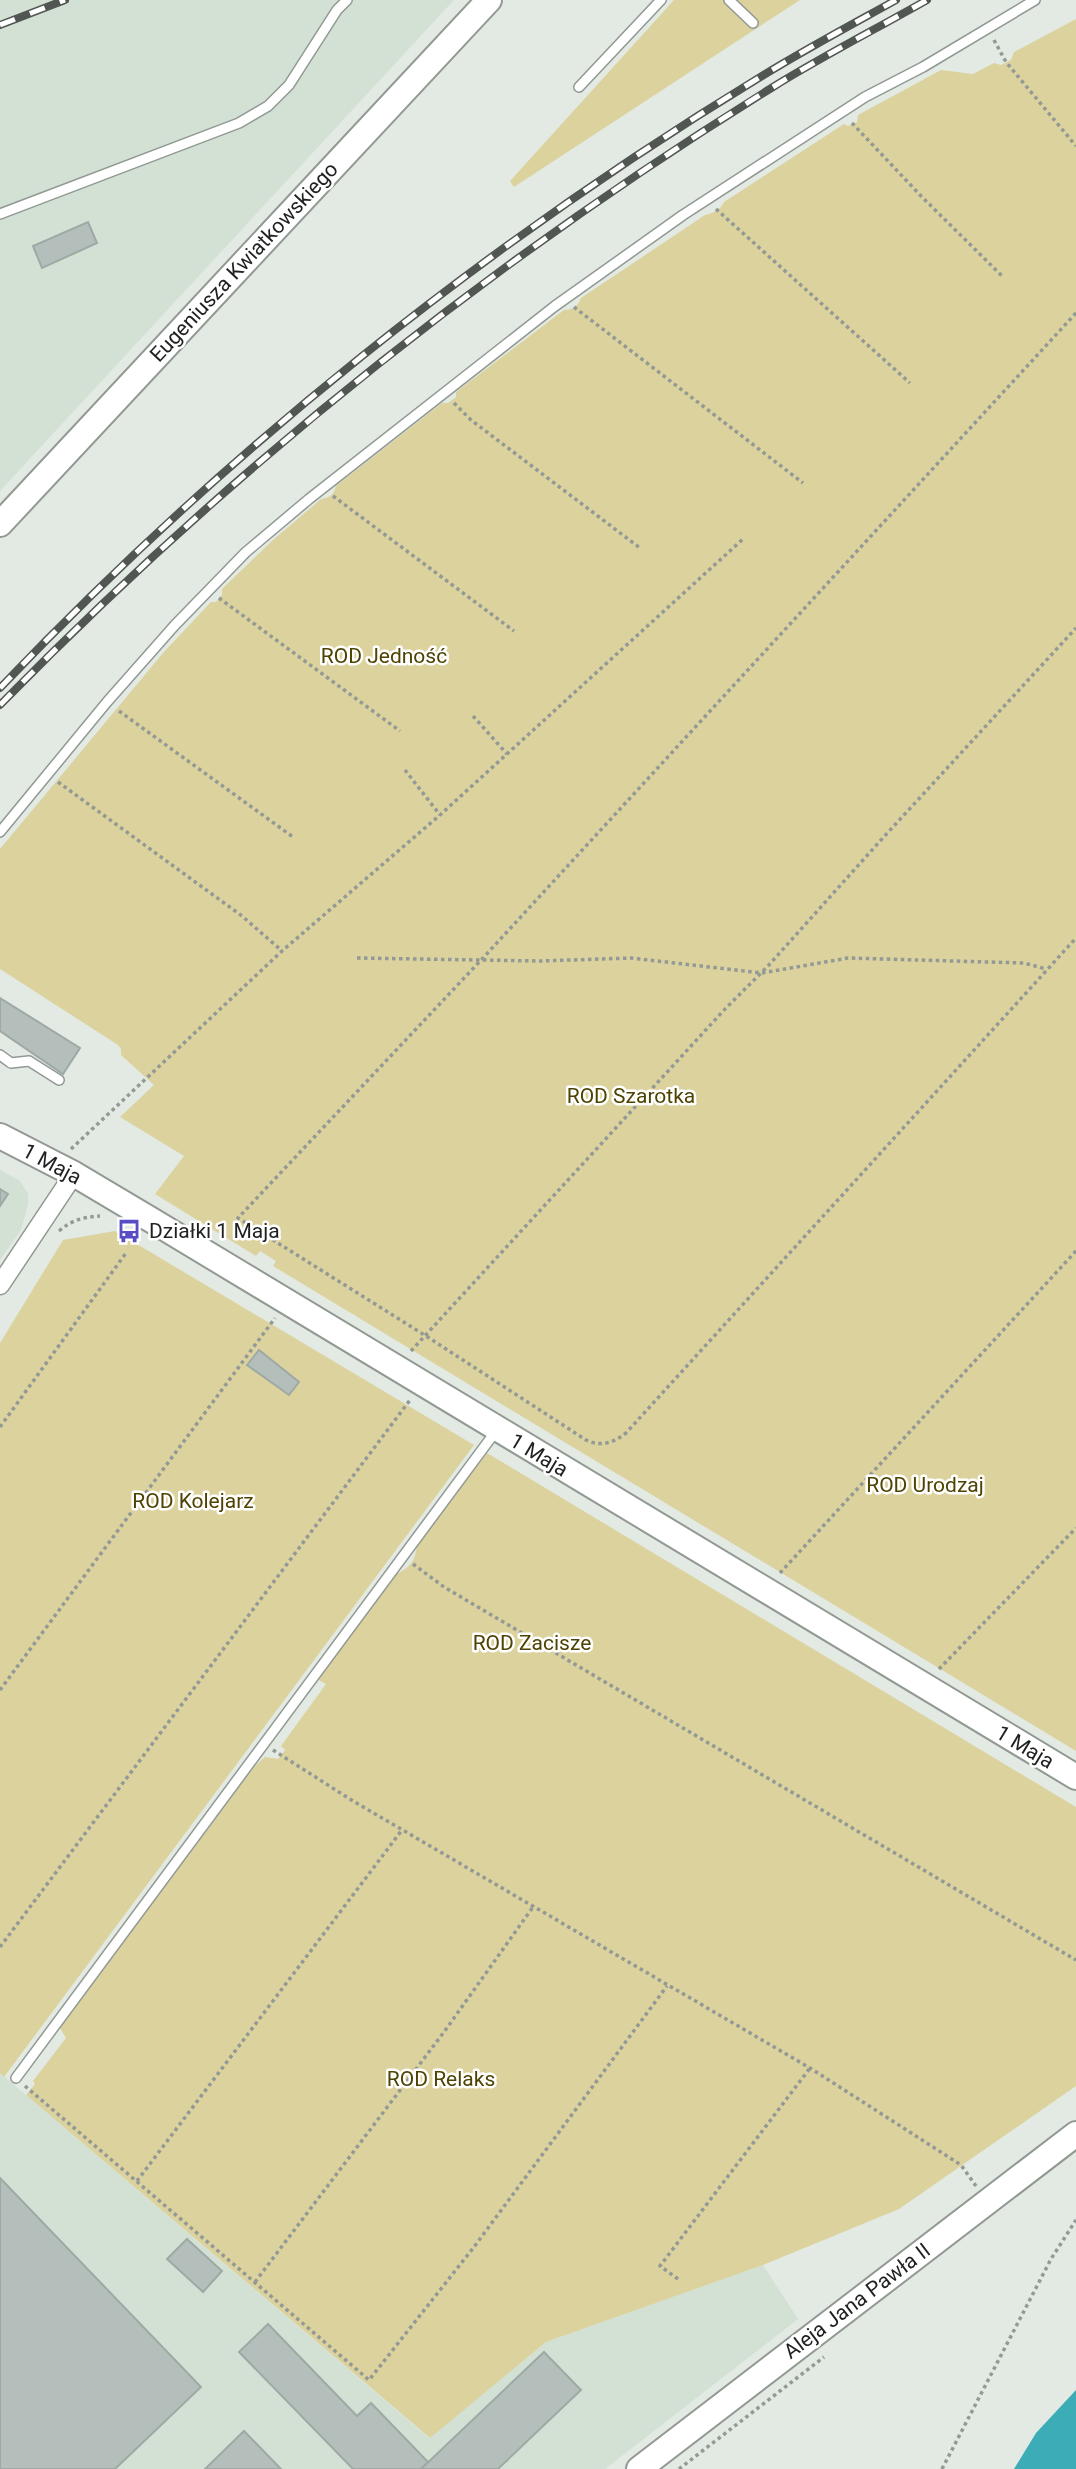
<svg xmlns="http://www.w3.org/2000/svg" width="1076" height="2469" viewBox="0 0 1076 2469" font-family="Roboto,sans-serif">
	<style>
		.built { fill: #d3e1d5 }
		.green { fill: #dcd29e }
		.water { fill: #3cadb7 }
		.building { fill: #b4bfbc; stroke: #9ea9a6; stroke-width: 2 }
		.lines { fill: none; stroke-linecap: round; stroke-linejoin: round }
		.lane-casing { stroke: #919992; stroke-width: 12 }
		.street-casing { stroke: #919992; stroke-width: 21 }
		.secondary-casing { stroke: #919992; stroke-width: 28 }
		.path { stroke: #939994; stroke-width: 3.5; stroke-dasharray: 3.5 3.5; stroke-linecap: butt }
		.lane { stroke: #fff; stroke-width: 9 }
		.street { stroke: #fff; stroke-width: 18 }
		.secondary { stroke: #fff; stroke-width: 24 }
		.rail-casing { stroke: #515652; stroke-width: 8 }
		.rail { stroke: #fff; stroke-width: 5; stroke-dasharray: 16; stroke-linecap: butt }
		.labels { text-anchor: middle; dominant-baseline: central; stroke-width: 5; stroke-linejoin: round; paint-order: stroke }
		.street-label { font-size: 21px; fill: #1e211f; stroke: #fff }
		.park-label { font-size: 21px; fill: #4e4302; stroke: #fff }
		.poi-label { font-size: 21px; fill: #1e211f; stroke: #fff; text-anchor: start }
	</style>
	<rect width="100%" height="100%" fill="#e2eae3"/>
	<g class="built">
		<path d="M0 0H454L0 491Z"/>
		<path d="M0 1170 20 1181 28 1194V1204L21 1230 0 1260Z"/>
		<path d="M0 2073 429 2438 546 2342 763 2265 798 2319 605 2469H0Z"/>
	</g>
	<g class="green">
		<path d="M674 0H800L514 187 510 181Z"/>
		<path d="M1076 19V1751L273 1266 276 1261 260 1251 256 1256 155 1194 184 1156 120 1117 154 1085 121 1055V1049L118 1045 0 969V849L163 653 211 602H216L222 595V589L273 540 321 499C329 498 334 495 336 486L442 403H448L456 397V392L564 310C573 310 578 306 581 298L705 215C714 213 720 210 724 202L844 124 848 126 857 122 858 115 941 70 973 74 994 63 1001 65 1011 60 1014 52Z"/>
		<path d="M115 1231 474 1445 4 2077 0 2073V1343L63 1240Z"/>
		<path d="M487 1453 1076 1807V2086L899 2209 763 2265 546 2342 430 2438 26 2095 35 2084 33 2081 66 2038 60 2028 254 1767 265 1757 278 1759 285 1750 281 1746 326 1684 317 1679 395 1575C411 1567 416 1560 417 1543Z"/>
	</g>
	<path class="water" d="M1076 2390V2469H1014L1036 2433Z"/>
	<g class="building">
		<path d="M88 222 97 243 42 268 33 246Z"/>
		<path d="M0 998 80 1048 63 1074 0 1031Z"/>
		<path d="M0 1189 8 1194 0 1206Z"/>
		<path d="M259 1350 299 1382 289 1395 247 1365Z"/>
		<path d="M0 2178 201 2387 115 2469H0Z"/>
		<path d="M187 2239 222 2271 203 2292 167 2259Z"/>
		<path d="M268 2324 357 2416 371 2403 428 2462 421 2469H353L239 2352Z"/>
		<path d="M544 2352 581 2390 498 2469H421Z"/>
		<path d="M244 2431 281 2469H205Z"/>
	</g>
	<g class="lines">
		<g class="lane-casing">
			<g id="lane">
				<path d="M729 0 753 23"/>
				<path d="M579 87 661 0"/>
				<path d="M0 214 239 123 268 106 289 85 337 10 347 0"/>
				<path d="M0 832 107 702 175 625 246 552 309 499 555 306 683 215 865 97 923 67 1035 0"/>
				<path d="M0 1055 11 1063 29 1061 59 1080"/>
				<path d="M16 2078 496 1431"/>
			</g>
		</g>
		<g class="street-casing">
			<path id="street" d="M0 1285 74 1174"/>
		</g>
		<g class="secondary-casing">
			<g id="secondary">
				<path d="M0 524 489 0"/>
				<path d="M0 1136 74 1174 153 1221 1076 1777"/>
				<path d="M639 2469 1076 2134"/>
			</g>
		</g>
		<g class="path">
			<path d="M994 40 1006 62 1076 146"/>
			<path d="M852 123 921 196 1002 276"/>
			<path d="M716 209 910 383"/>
			<path d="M574 307 803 483"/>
			<path d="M1076 313 483 958 238 1218 426 1336 586 1440C601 1447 613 1443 626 1433L1076 938"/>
			<path d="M454 403 471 420 640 548"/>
			<path d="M333 496 514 631"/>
			<path d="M219 598 400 731"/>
			<path d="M119 711 293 837"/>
			<path d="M473 716 507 754"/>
			<path d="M405 770 440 815"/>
			<path d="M58 782 242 916 282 951"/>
			<path d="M357 958 540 961 631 958 762 973 848 958 1024 963 1046 969"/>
			<path d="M71 1149 282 951 440 815 743 539"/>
			<path d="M59 1231C72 1220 83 1217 100 1216"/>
			<path d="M411 1351 725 1009 768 966 881 840 1076 628"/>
			<path d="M0 1427 126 1253"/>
			<path d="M413 1564 444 1587 1076 1960"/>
			<path d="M780 1573 1076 1251"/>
			<path d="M939 1669 1076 1528"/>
			<path d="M0 1690 275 1318"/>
			<path d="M273 1750 353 1801 810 2068 961 2165 976 2186"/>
			<path d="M0 1947 410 1400"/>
			<path d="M25 2086 369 2380 474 2247 667 1986"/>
			<path d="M137 2181 402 1830"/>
			<path d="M678 2279 660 2266 810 2068"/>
			<path d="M255 2282 444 2032 533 1907"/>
			<path d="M679 2469 824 2357"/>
			<path d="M942 2469 1051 2259 1076 2220"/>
		</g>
		<use href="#lane" class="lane"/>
		<use href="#street" class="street"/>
		<use href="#secondary" class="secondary"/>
		<g class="rail-casing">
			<g id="rail">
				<path d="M0 25 65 0"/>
				<path d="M0 688C225 452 484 245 762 76 806 49 851 25 896 0"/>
				<path d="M0 705C231 469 492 261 773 87 823 56 876 29 927 0"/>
			</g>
		</g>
		<use href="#rail" class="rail"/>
	</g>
	<defs>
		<g id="bus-bare" transform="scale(1.89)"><path d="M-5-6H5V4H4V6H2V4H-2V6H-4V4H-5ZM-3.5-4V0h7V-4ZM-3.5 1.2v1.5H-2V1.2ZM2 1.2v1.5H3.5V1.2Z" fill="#584dc5" stroke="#fff" stroke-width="2.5" paint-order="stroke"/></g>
	</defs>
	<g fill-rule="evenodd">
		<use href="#bus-bare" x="129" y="1231"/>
	</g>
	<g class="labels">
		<g class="street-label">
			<text transform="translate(244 262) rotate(-47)">Eugeniusza Kwiatkowskiego</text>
			<text transform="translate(52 1164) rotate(28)">1 Maja</text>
			<text transform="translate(539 1455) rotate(31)">1 Maja</text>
			<text transform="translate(1025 1747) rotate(31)">1 Maja</text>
			<text transform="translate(857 2301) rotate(-37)">Aleja Jana Pawła II</text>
		</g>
		<g class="park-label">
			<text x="384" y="656">ROD Jedność</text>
			<text x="631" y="1096">ROD Szarotka</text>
			<text x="925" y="1485">ROD Urodzaj</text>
			<text x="193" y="1501">ROD Kolejarz</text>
			<text x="532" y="1643">ROD Zacisze</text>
			<text x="441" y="2079">ROD Relaks</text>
		</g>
		<g class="poi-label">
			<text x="149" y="1231">Działki 1 Maja</text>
		</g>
	</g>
</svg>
